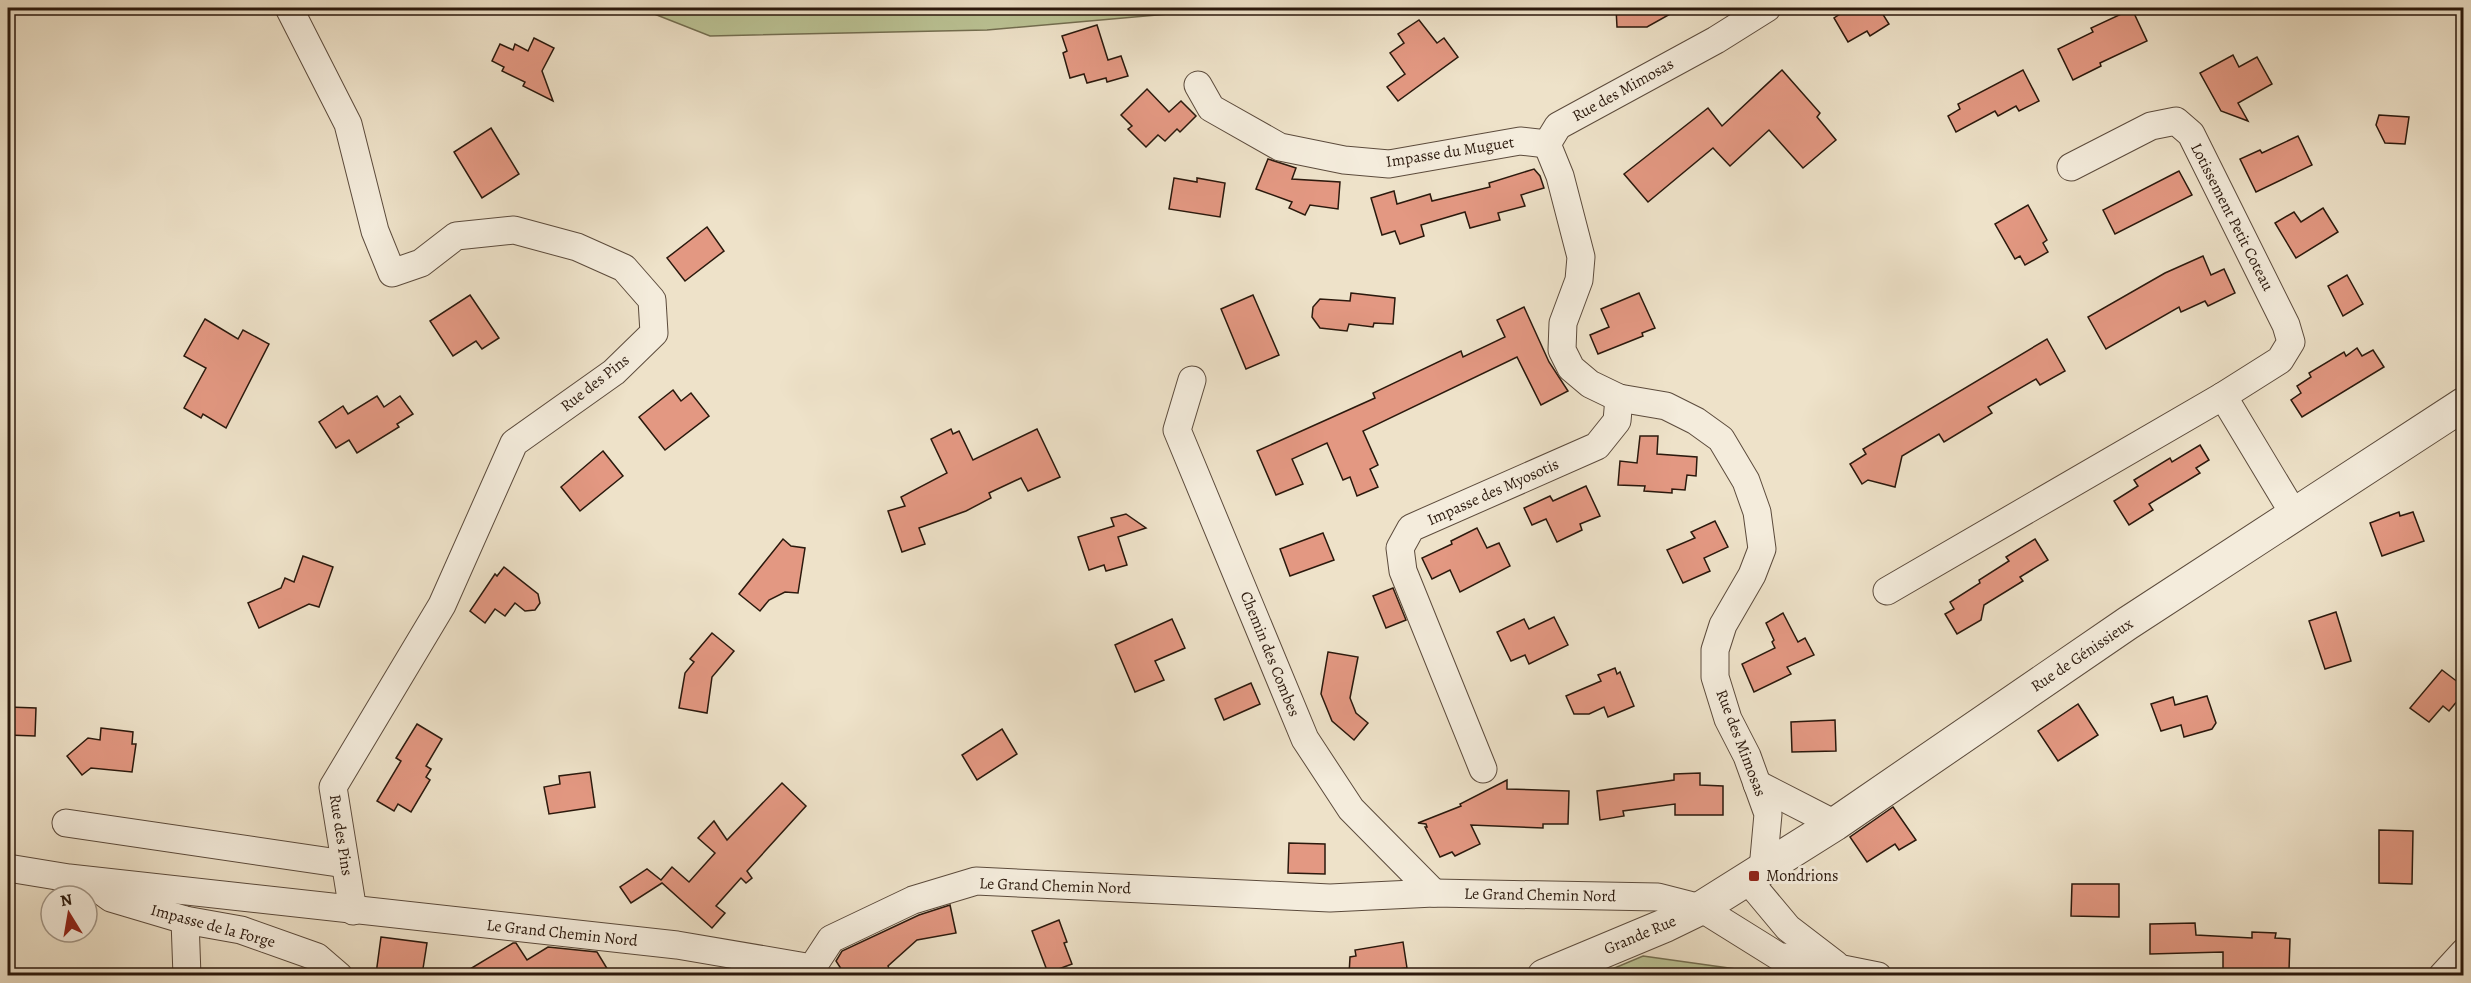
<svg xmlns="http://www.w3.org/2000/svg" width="2471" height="983" viewBox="0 0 2471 983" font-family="Alegreya,serif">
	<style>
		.green { fill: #bbc395; stroke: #736e51; stroke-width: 1.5 }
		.building { fill: #e39882; stroke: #2b190d; stroke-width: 1.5 }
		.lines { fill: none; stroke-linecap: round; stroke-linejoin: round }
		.minor-casing { stroke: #5c4b3c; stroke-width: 29 }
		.tertiary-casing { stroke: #5c4b3c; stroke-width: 35 }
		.minor { stroke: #f4ecdc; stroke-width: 27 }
		.tertiary { stroke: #f4ecdc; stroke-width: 33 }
		.poi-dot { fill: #8f2418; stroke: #f4ecdc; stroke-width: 2 }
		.labels { text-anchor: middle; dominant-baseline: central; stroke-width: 6; stroke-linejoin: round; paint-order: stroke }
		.street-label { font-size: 16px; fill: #2b190d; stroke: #f4ecdc }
		.poi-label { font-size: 16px; fill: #2b190d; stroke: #f4ecdc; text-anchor: start }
	</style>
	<rect width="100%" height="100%" fill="#eee2c9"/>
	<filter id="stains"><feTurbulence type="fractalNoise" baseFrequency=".00333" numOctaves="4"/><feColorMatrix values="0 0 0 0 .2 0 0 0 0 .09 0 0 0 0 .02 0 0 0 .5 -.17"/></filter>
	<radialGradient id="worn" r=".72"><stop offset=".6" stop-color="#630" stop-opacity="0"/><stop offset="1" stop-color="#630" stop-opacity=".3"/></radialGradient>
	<g class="green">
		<path d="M639 8H1236L987 30 710 36Z"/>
		<path d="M1643 956 1736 969 1767 975H1598Z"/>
	</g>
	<g class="building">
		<path d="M1616 8H1681L1647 27H1617Z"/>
		<path d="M1837 8H1879L1889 24 1870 36 1867 31 1848 42 1834 18 1840 14Z"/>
		<path d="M2132 9 2147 41 2100 63 2101 66 2073 80 2058 49 2093 32 2091 28Z"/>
		<path d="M1419 20 1437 43 1444 38 1458 57 1398 101 1387 87 1405 74 1390 53 1404 43 1398 34Z"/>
		<path d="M1097 25 1108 60 1121 56 1128 76 1107 82 1106 78 1087 83 1084 74 1070 78 1063 53 1067 51 1062 36Z"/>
		<path d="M534 38 554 48 542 71 553 101 523 86 525 82 502 71 504 67 492 61 500 44 513 50 515 44 528 51Z"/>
		<path d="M2233 55 2239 67 2257 57 2272 84 2238 103 2248 121 2221 111 2200 73Z"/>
		<path d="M1782 70 1820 113 1817 117 1836 140 1803 168 1769 130 1730 166 1713 148 1648 202 1624 174 1708 108 1722 126Z"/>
		<path d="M2023 70 2039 101 2019 111 2016 106 1998 116 1995 111 1956 132 1948 116 1960 109 1958 104Z"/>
		<path d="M1147 89 1169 112 1181 101 1196 116 1180 132 1177 129 1165 141 1158 135 1146 147 1128 129 1132 126 1121 115Z"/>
		<path d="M2379 115 2409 117 2405 144 2385 143 2376 125Z"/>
		<path d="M491 128 519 174 482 198 454 152Z"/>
		<path d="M2298 136 2312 165 2256 192 2240 159 2260 150 2262 153Z"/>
		<path d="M1268 159 1296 168 1292 179 1340 182 1338 209 1310 205 1305 215 1289 208 1292 202 1256 189Z"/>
		<path d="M1534 169 1540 176 1544 188 1521 195 1525 206 1498 213 1500 220 1470 228 1465 212 1421 225 1424 236 1400 244 1395 231 1382 235 1371 198 1394 191 1397 204 1430 194 1432 201 1490 187 1489 183Z"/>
		<path d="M2179 171 2192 195 2115 234 2103 210Z"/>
		<path d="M1174 178 1197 182V178L1225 183 1220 217 1169 209Z"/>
		<path d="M2028 205 2047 240 2043 243 2048 252 2025 265 2020 256 2015 259 1995 224Z"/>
		<path d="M2323 208 2338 232 2296 258 2275 223 2294 212 2301 222Z"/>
		<path d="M707 227 724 251 685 281 667 258Z"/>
		<path d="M2203 256 2211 275 2224 269 2235 293 2208 306 2205 301 2181 312 2179 307 2106 349 2088 317 2165 273Z"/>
		<path d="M2347 275 2363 304 2343 316 2328 286Z"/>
		<path d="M1351 293 1395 298 1393 324 1374 323 1373 327 1349 324 1347 331 1320 328 1312 317 1313 307 1320 299 1350 301Z"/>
		<path d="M1639 293 1655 328 1642 333 1643 336 1598 354 1590 335 1609 327 1601 309Z"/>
		<path d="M470 295 499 338 482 349 476 341 453 356 430 321Z"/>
		<path d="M1253 295 1279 355 1246 369 1221 309Z"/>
		<path d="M1524 307 1549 362 1568 391 1541 405 1517 357 1363 431 1378 465 1370 469 1378 487 1357 496 1350 477 1343 480 1327 443 1292 459 1303 484 1276 495 1257 451 1375 398 1373 393 1461 351 1463 357 1505 337 1497 320Z"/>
		<path d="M205 319 238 339 243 330 269 344 226 428 203 414 201 418 184 408 206 368 184 356Z"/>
		<path d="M2047 339 2065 371 2040 385 2036 379 1988 407 1992 413 1944 442 1939 434 1902 456 1895 487 1868 480 1862 484 1850 464 1866 454 1863 449Z"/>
		<path d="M2357 348 2362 356 2373 350 2384 367 2302 417 2291 400 2301 393 2297 386 2311 377 2309 373 2344 352 2346 356Z"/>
		<path d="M673 390 681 401 691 393 709 416 665 450 639 417Z"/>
		<path d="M377 396 384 407 400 396 413 414 397 424 399 427 357 453 349 440 336 448 319 422 343 406 348 414Z"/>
		<path d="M951 429 953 434 959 431 973 460 1037 429 1060 477 1028 491 1021 478 989 493 991 498 966 511 919 528 925 544 902 552 888 511 905 506 901 497 947 473 931 439Z"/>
		<path d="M1640 436H1658L1657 454 1697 457 1696 476 1687 475 1685 490 1672 489V493L1644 491 1645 486 1618 485 1620 461 1637 463Z"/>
		<path d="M2200 445 2209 460 2196 468 2200 473 2149 504 2153 510 2129 525 2114 501 2138 486 2134 480 2170 458 2172 462Z"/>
		<path d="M603 451 623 476 580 511 561 487Z"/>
		<path d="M1586 486 1600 516 1580 524 1582 530 1557 542 1546 519 1532 525 1524 508 1550 496 1553 501Z"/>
		<path d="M2399 512 2400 516 2413 512 2424 541 2382 556 2370 523Z"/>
		<path d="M1126 514 1146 528 1118 537 1127 565 1106 571 1104 565 1089 570 1078 537 1114 526 1111 518Z"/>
		<path d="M1715 521 1728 547 1704 558 1710 571 1683 583 1667 550 1695 538 1691 532Z"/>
		<path d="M1477 528 1487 548 1499 543 1510 566 1460 592 1450 570 1432 579 1422 558 1452 544 1451 541Z"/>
		<path d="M1323 533 1334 560 1290 576 1280 549Z"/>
		<path d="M783 539 791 546 805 548 798 593 785 592 769 600 760 611 739 594Z"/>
		<path d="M2035 539 2048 560 2020 577 2023 581 1984 605 1981 620 1957 634 1945 614 1954 609 1950 602 1980 583 1979 580 2009 561 2006 557Z"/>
		<path d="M303 556 333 567 319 607 309 604 259 628 248 603 281 588 285 578 294 582Z"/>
		<path d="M504 567 538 594 540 603 535 610 525 611 515 603 505 616 495 609 485 623 470 611 495 574 497 576Z"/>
		<path d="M1393 588 1406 620 1386 628 1373 596Z"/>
		<path d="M2336 612 2351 661 2325 669 2309 621Z"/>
		<path d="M1783 613 1798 642 1805 638 1814 655 1787 667 1791 674 1754 692 1742 664 1775 648 1772 642 1774 640 1766 623Z"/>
		<path d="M1554 617 1568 645 1529 664 1525 655 1511 661 1497 632 1524 619 1529 629Z"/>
		<path d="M1172 619 1185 648 1155 661 1164 680 1135 692 1115 645Z"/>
		<path d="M712 633 734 651 712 677 707 713 679 708 685 673 694 662 690 659Z"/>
		<path d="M1328 652 1358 657 1350 698 1356 713 1368 723 1354 740 1332 721 1321 694Z"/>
		<path d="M1615 668 1617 674 1620 672 1634 706 1608 717 1604 707 1589 714H1574L1566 696 1601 681 1598 675Z"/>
		<path d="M2442 670 2463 686V694L2449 711 2443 706 2429 722 2410 708Z"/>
		<path d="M1251 683 1260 704 1224 720 1215 699Z"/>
		<path d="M2207 696 2216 723 2212 729 2184 737 2181 725 2161 731 2151 704 2173 697 2175 705Z"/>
		<path d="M2078 704 2098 735 2058 761 2038 731Z"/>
		<path d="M8 707 36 708 35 736 8 735Z"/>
		<path d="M1835 720 1836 751 1792 752 1791 722Z"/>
		<path d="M417 724 442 739 426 766 431 769 426 777 430 780 411 812 398 804 394 811 377 801 401 761 396 758Z"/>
		<path d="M101 728 133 732 132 744H136L132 772 91 768 82 775 67 756 88 738 100 740Z"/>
		<path d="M1002 729 1017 754 977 780 962 755Z"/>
		<path d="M590 772 595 807 549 814 544 787 560 784 559 776Z"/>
		<path d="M1700 773V785L1723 786V815H1675V804L1623 811 1624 816 1600 820 1597 791 1674 780V774Z"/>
		<path d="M1507 780V789L1569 791 1568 824H1543V828L1471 825 1480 844 1455 856 1452 852 1440 857 1425 827H1427L1426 824 1418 823 1461 806 1460 804Z"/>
		<path d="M782 783 806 806 747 871 752 878 746 883 741 878 716 906 725 913 712 928 662 883 631 903 620 887 647 869 661 880 672 867 689 882 715 853 698 838 714 821 727 840Z"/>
		<path d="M1893 807 1916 840 1899 850 1895 844 1867 862 1850 837Z"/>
		<path d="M2379 830 2413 831 2412 884 2379 883Z"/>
		<path d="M1289 843 1325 844V874L1288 873Z"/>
		<path d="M2072 884H2119V917L2071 916Z"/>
		<path d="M950 905 956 933 917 940 888 966 892 975H845L836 961 842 951 919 915Z"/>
		<path d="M1059 920 1067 942 1064 943 1072 964 1048 973 1032 931Z"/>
		<path d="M2195 923 2196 935 2252 938V932L2276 933 2275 938 2290 939 2289 970 2260 969V973L2223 975V952L2150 954V924Z"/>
		<path d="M381 937 427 943 422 975 376 974Z"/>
		<path d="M1403 942 1407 968 1349 975 1350 957 1356 956 1355 950Z"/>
		<path d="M513 943H516L527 960 548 947 597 952 611 975H460Z"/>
	</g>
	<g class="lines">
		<g class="minor-casing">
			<g id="minor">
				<path d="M289 8 348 124 375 231 392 273 421 263 456 236 514 230 577 247 624 268 652 300 654 333 614 372 514 443 442 605 333 787 353 911"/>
				<path d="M1198 85 1211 108 1280 147 1344 160 1389 164 1520 141 1547 144"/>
				<path d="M2071 167 2151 126 2176 121 2191 134 2286 325 2291 342 2280 360 2223 396 2294 514"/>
				<path d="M1192 380 1177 430 1305 739 1351 809 1434 893"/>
				<path d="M1887 591 2223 396"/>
				<path d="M1483 769 1403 571 1400 548 1411 528 1597 446 1617 421 1619 398"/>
				<path d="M1757 784 1835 824"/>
				<path d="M66 823 345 864"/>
				<path d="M8 868 69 878 677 945 812 968 831 939 913 900 976 881 1330 898 1434 893 1658 897 1701 908 1778 956 1878 976"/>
				<path d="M1763 869 1768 814 1747 756 1728 719 1715 677V650L1723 625 1752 575 1762 549 1757 512 1746 481 1721 439 1696 421 1666 406 1619 398 1590 384 1571 368 1562 350 1563 323 1579 280 1581 257 1560 176 1547 144 1558 126 1716 40 1767 8"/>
				<path d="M1747 879 1788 928 1835 964"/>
				<path d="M100 890 111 898 185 920 241 930 317 957 339 976"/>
				<path d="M185 920 187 976"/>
				<path d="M2442 976 2464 952"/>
			</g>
		</g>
		<g class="tertiary-casing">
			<path id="tertiary" d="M1544 976 1666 925 1701 908 1835 824 2128 623 2464 404"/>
		</g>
		<use href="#minor" class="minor"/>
		<use href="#tertiary" class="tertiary"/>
	</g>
	<rect class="poi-dot" x="1748" y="870" width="12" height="12" rx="3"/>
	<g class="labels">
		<g class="street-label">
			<text transform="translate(1623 90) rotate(-29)">Rue des Mimosas</text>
			<text transform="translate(1450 152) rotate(-9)">Impasse du Muguet</text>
			<text transform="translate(2232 217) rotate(63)">Lotissement Petit Coteau</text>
			<text transform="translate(595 383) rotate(-38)">Rue des Pins</text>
			<text transform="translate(1493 492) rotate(-24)">Impasse des Myosotis</text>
			<text transform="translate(1270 654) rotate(68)">Chemin des Combes</text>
			<text transform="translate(2082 655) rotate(-34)">Rue de Génissieux</text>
			<text transform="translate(1741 743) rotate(69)">Rue des Mimosas</text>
			<text transform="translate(341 835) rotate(81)">Rue des Pins</text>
			<text transform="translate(1055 886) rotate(2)">Le Grand Chemin Nord</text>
			<text transform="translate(1540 895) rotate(1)">Le Grand Chemin Nord</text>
			<text transform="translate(213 926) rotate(15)">Impasse de la Forge</text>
			<text transform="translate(562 933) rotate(6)">Le Grand Chemin Nord</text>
			<text transform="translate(1640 935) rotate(-23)">Grande Rue</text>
		</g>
		<g class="poi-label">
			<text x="1766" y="876">Mondrions</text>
		</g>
	</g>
	<rect width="2471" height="983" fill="none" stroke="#eee2c9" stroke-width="30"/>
	<rect x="9" y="9" width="2453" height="965" fill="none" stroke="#2b190d" stroke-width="3"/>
	<rect x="15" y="15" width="2441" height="953" fill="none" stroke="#2b190d" stroke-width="1.5"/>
	<g transform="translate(69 914) rotate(349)"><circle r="28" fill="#f4ecdc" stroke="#a49889" stroke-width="1.5"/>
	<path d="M0-4.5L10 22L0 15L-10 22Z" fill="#8f2418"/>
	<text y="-9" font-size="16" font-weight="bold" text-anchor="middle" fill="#2b190d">N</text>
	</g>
	<rect width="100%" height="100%" filter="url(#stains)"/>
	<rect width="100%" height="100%" fill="url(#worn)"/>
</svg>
